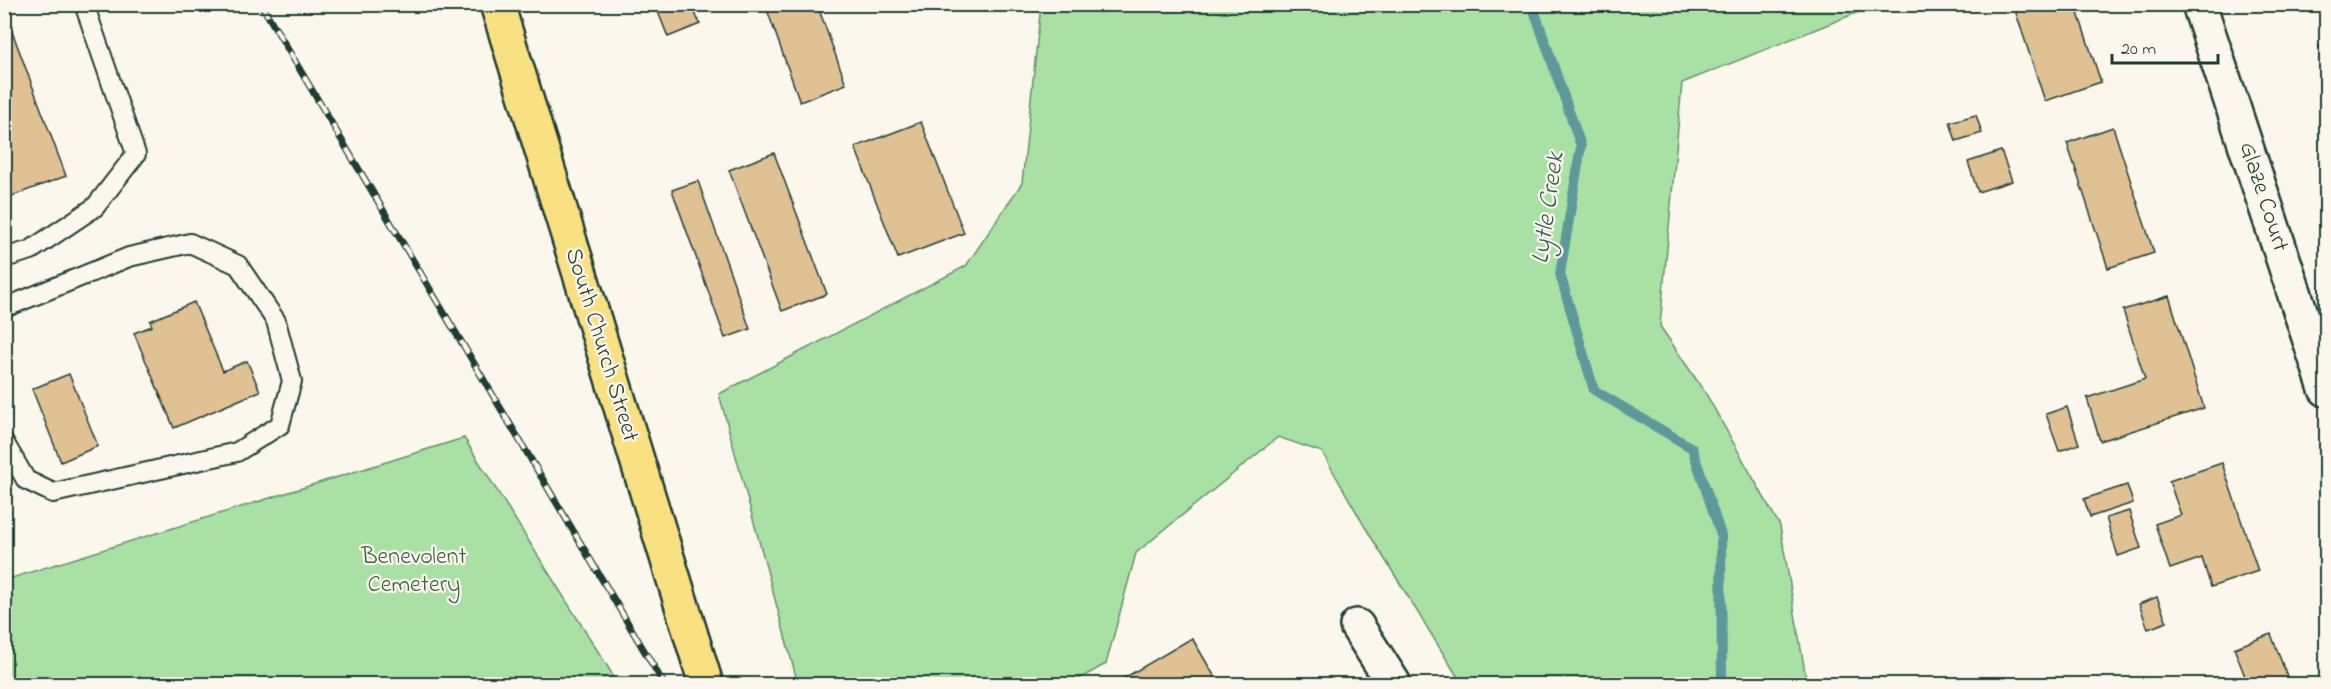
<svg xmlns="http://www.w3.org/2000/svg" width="2331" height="689" viewBox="0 0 2331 689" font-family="'Indie Flower',sans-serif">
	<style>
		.green { fill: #a9e1a5; stroke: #648f6c; stroke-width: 1.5 }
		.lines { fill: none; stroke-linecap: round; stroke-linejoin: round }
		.stream { stroke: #5d999b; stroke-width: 10 }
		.building { fill: #e0c193; stroke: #1f3d34; stroke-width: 1.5 }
		.service-casing { stroke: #1f3d34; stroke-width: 22 }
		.minor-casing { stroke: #1f3d34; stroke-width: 38 }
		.primary-casing { stroke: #1f3d34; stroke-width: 38 }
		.service { stroke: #fbf7ec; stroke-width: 18 }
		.minor { stroke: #fbf7ec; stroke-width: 33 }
		.primary { stroke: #f9e181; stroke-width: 33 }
		.rail-casing { stroke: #1f3d34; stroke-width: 7 }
		.rail { stroke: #fbf7ec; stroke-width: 4.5; stroke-dasharray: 14; stroke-linecap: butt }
		.labels { text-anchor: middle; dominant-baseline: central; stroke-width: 4.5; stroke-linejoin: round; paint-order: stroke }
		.street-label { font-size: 24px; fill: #1f3d34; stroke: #fbf7ec }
		.park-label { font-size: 24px; fill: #3b5e4b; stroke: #fbf7ec }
		.water-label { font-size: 26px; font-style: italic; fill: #345c56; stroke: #fbf7ec }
	</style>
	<rect width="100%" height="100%" fill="#fbf7ec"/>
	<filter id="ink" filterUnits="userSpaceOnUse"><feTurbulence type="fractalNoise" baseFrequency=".0167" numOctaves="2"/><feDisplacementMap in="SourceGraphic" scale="12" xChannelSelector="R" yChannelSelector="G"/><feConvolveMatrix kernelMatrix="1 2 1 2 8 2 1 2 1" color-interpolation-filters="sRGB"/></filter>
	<g filter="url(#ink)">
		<g class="green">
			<path d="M1041 5H1876L1682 83 1660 326 1706 394 1780 526 1807 684H1462L1365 527 1322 452 1278 437 1136 553 1106 664 1070 684H798L719 394 966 266 1022 183Z"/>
			<path d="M464 438 611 672 614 684H5V580Z"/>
		</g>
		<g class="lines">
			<path class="stream" d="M1532 4 1581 146 1560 274 1594 390 1692 448 1721 535 1722 684"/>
		</g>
		<g class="building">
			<path d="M655 4H691L700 24 668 37Z"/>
			<path d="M765 4H817L846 84 800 102Z"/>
			<path d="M2013 4H2075L2101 82 2045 101Z"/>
			<path d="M4 10 66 176 4 199Z"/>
			<path d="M2326 44V68L2319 46Z"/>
			<path d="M2326 76V100L2319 78Z"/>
			<path d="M1976 115 1982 133 1956 141 1950 122Z"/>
			<path d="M921 122 964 233 898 258 855 147Z"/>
			<path d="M2113 127 2154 253 2108 268 2067 143Z"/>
			<path d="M2001 151 2012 181 1978 192 1968 162Z"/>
			<path d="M774 153 827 294 782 311 729 170Z"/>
			<path d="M698 181 750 329 725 338 672 190Z"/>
			<path d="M2169 296 2204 408 2100 441 2087 398 2145 379 2123 310Z"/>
			<path d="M194 302 223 371 247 361 260 391 174 428 134 333 152 326 150 321Z"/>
			<path d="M69 374 98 446 61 462 32 389Z"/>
			<path d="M2067 407 2079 444 2059 451 2046 414Z"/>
			<path d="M2222 463 2258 571 2211 587 2202 558 2170 569 2155 524 2181 515 2169 481Z"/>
			<path d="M2127 485 2133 503 2090 517 2084 499Z"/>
			<path d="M2129 511 2141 548 2118 556 2106 518Z"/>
			<path d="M2157 597 2167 622 2148 629 2139 604Z"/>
			<path d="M2271 634 2290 684H2248L2234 648Z"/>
			<path d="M1192 638 1219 684H1114Z"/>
		</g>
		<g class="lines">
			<g class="service-casing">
				<g id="service">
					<path d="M4 258 31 250 95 207 136 154 84 4"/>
					<path d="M4 308 129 257 190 243 238 265 276 321 292 381 280 425 237 452 53 493 26 480 4 442"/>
				</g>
			</g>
			<g class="minor-casing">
				<g id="minor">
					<path d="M2199 4 2326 389"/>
					<path d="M1357 626 1394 684"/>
				</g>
			</g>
			<g class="primary-casing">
				<path id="primary" d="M497 4 706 684"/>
			</g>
			<use href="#service" class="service"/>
			<use href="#minor" class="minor"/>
			<use href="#primary" class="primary"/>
			<g class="rail-casing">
				<path id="rail" d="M261 4 664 684"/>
			</g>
			<use href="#rail" class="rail"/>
		</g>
	</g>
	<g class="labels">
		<g class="street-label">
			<text transform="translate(2263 197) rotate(72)">Glaze Court</text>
			<text transform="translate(601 345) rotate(73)">South Church Street</text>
		</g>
		<g class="park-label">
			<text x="414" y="557">Benevolent<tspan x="414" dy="28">Cemetery</tspan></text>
		</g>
		<g class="water-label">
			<text transform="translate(1549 208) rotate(-82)">Lytle Creek</text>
		</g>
	</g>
	<rect width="2331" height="689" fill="none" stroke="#fbf7ec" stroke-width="24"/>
	<rect x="12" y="12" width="2307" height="665" fill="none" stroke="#1f3d34" stroke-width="2" filter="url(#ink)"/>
	<path d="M2112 54v9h106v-9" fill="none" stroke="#1f3d34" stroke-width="3"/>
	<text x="2121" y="54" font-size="18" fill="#1f3d34" stroke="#fbf7ec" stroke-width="4.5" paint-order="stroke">20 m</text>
</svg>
